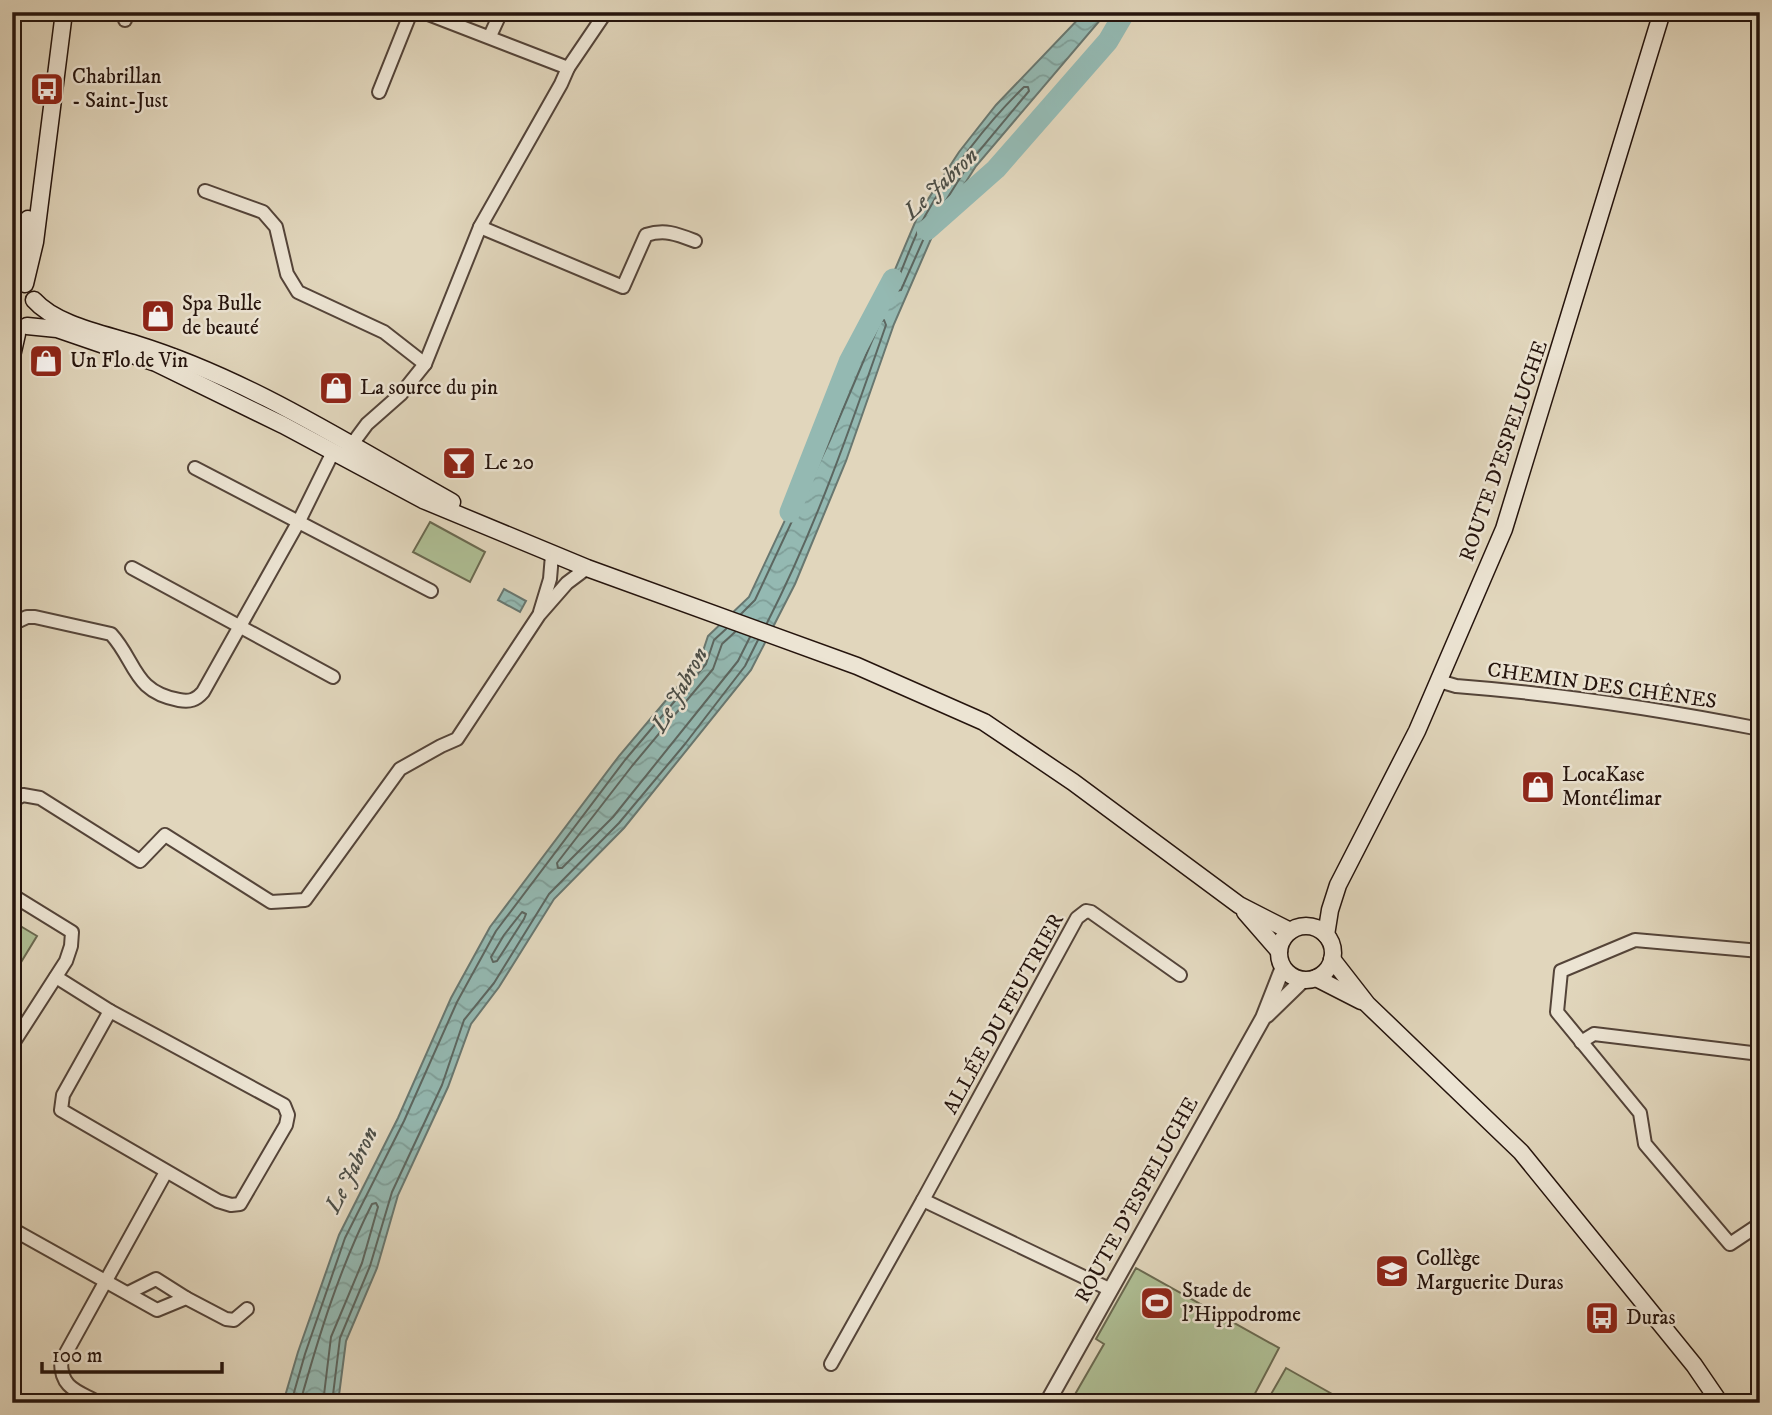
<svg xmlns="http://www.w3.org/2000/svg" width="1772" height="1415" viewBox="0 0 1772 1415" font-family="'IM FELL DW Pica',serif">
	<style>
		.garden { fill: #aebe94; stroke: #6a6950; stroke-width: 2 }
		.water { fill: url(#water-waves); stroke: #687770; stroke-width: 2 }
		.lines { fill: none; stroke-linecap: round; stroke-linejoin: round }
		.shore { stroke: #5c6660; stroke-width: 2 }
		.river { stroke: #94b9b2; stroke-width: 21 }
		.minor-casing { stroke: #544439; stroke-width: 16 }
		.tertiary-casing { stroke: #544439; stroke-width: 18 }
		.secondary-casing { stroke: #25140d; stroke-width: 19 }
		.minor { stroke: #ece4d3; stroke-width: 12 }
		.tertiary { stroke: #ece4d3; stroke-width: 14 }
		.secondary { stroke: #ece4d3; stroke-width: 16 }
		.labels { text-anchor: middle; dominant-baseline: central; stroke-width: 5; stroke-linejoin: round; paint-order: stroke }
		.poi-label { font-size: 21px; fill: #25140d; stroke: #ece4d3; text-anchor: start }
		.street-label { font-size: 21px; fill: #25140d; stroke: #ece4d3 }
		.water-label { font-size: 23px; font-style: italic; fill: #4c4e47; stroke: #ece4d3 }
	</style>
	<defs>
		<pattern id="water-waves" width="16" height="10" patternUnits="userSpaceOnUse" patternTransform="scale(1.75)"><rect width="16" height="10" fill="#94b9b2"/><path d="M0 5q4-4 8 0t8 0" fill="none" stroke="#7f9e98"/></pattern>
	</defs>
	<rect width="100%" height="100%" fill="#e1d6bc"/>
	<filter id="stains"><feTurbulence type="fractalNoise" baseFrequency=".00286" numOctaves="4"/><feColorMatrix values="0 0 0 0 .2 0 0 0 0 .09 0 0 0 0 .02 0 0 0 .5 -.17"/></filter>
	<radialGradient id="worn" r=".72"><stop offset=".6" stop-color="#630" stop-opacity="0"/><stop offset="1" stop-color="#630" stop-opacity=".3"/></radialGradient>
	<g class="garden">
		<path d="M430 522 485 552 470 582 413 552Z"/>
		<path d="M12 921 37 936 12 977Z"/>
		<path d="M1136 1268 1279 1348 1250 1403H1070L1104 1344 1096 1339Z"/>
		<path d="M1286 1368 1348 1403H1266Z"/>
	</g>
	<g class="water">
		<path d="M1085 12H1107L976 166 934 232 894 324 846 461 795 584 751 670 624 828 554 899 499 987 471 1024 448 1087 398 1195 377 1268 346 1341 338 1403H283L298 1352 339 1235 398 1118 451 998 490 927 619 756 700 660 708 636 749 597 824 437 919 213 959 152 996 105Z"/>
		<path d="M504 589 526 601 520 612 498 600Z"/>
	</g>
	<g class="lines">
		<g class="shore">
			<path d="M1024 87H1028L1029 91 970 162 928 229 901 290 896 291 895 286C905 263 913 239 925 216 950 171 987 123 1024 87Z"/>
			<path d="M741 614 755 600 830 440 880 322 884 320 886 325C851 426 816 527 767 623"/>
			<path d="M735 632 722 644 713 669 632 766 557 863 558 868H562L613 817 738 661 750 637"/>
			<path d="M522 912 526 914 524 919 497 961 493 962 491 957 504 935Z"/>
			<path d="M291 1403 305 1354 345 1238 404 1121 457 1002 496 931 625 760 706 664 714 640 726 629"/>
			<path d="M300 1403C319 1335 340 1267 372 1204L376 1203 378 1207 362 1263 331 1337 323 1403"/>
			<path d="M332 1403 340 1338 370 1266 392 1192 442 1085 464 1020 494 983 549 894 619 823 685 744 745 666 758 640"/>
		</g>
		<g class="river">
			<path d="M927 230 996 169 1108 41 1125 12"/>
			<path d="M790 512 849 362 893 279"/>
		</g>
		<g class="minor-casing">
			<g id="minor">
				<path d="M423 12 568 68"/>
				<path d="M125 20V12"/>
				<path d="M490 36 501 12"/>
				<path d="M379 92 411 12"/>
				<path d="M205 191 263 212 276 227 287 274 298 292 384 332 425 364"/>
				<path d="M480 227 623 287 646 235C665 229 677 234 695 241"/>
				<path d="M347 451 367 424 401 394 425 364 480 227 561 84 568 68 606 12"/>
				<path d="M195 468 431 591"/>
				<path d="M132 568 333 677"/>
				<path d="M540 612 550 579 552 555"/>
				<path d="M12 624 27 617H35L111 634C136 661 133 692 179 700 190 702 196 700 203 692L299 521 333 452"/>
				<path d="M1439 681 1456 686C1559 694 1659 709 1760 729"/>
				<path d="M12 801 23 795 40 798 140 861 165 835 271 902 305 900 400 769 441 746 457 739 539 615 567 583 587 568"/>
				<path d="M12 895 72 932 71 946 66 961 12 1045"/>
				<path d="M1760 951 1635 940 1561 971 1557 1012 1640 1113 1645 1144 1730 1244 1760 1224"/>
				<path d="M56 977 110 1011"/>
				<path d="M110 1011 284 1105 288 1115 286 1125 240 1204 231 1205 218 1201 61 1110 63 1095Z"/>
				<path d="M1581 1042 1594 1034 1760 1054"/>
				<path d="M923 1200 1077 918 1086 911 1091 912 1180 975"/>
				<path d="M12 1229 157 1310 186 1298 226 1319 234 1320 247 1309"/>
				<path d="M128 1293 156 1279 186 1298"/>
				<path d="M831 1364 923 1200 1111 1290"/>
				<path d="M99 1403C78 1391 61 1389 61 1362L166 1172"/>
			</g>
		</g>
		<g class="tertiary-casing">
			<g id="tertiary">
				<path d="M1267 1015 1303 980"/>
				<path d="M1047 1403 1263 1018 1283 967"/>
			</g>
		</g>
		<g class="secondary-casing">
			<g id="secondary">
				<path d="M12 263 20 254 28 219"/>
				<path d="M25 284 35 242 64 12"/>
				<path d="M34 300C56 325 105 334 136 344 249 379 350 445 452 502"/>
				<path d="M27 326 57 329 156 363 283 425 423 500 587 568 857 666 984 722 1073 782 1239 905 1290 931"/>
				<path d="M12 356 17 334"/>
				<path d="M1245 912 1279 951"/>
				<circle cx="1306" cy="953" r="27"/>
				<path d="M1326 935 1330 910 1338 885 1417 731 1504 529 1662 12"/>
				<path d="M1332 959 1367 1004 1521 1152 1694 1365 1720 1403"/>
				<path d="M1316 978 1361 1001"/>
			</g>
		</g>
		<use href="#minor" class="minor"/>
		<use href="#tertiary" class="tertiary"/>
		<use href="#secondary" class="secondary"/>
	</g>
	<defs>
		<g id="bus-square" transform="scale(1.75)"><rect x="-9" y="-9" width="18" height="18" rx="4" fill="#8f2418" stroke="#ece4d3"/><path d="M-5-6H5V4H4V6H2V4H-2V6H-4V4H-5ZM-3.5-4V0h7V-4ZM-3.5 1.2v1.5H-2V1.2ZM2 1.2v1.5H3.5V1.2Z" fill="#fff"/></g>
		<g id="shop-square" transform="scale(1.75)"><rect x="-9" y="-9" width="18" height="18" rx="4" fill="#8f2418" stroke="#ece4d3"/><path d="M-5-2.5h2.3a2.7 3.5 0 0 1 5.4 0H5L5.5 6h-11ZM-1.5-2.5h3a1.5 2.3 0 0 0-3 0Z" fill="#fff"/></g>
		<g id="bar-square" transform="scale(1.75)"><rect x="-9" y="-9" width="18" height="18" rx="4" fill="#8f2418" stroke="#ece4d3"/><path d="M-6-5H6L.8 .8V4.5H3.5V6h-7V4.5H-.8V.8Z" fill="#fff"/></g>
		<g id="school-square" transform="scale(1.75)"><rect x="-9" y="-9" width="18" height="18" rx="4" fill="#8f2418" stroke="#ece4d3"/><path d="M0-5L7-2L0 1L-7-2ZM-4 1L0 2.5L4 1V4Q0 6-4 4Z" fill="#fff"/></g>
		<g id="stadium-square" transform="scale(1.75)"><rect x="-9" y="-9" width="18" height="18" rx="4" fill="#8f2418" stroke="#ece4d3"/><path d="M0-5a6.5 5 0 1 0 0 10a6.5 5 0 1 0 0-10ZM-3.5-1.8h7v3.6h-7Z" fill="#fff"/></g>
	</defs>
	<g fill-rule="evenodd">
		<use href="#bus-square" x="47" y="89"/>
		<use href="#shop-square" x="158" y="316"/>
		<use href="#shop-square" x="46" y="361"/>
		<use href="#shop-square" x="336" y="388"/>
		<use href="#bar-square" x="459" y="463"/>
		<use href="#shop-square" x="1538" y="787"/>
		<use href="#school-square" x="1392" y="1271"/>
		<use href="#stadium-square" x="1157" y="1303"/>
		<use href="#bus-square" x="1602" y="1318"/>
	</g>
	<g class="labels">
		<g class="poi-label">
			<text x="72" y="77">Chabrillan<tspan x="72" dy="24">- Saint-Just</tspan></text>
			<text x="182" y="304">Spa Bulle<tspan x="182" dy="24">de beauté</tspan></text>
			<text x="70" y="361">Un Flo de Vin</text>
			<text x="360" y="388">La source du pin</text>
			<text x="484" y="463">Le 20</text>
			<text x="1562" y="775">LocaKase<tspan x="1562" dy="24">Montélimar</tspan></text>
			<text x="1416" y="1259">Collège<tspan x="1416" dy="24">Marguerite Duras</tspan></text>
			<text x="1182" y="1291">Stade de<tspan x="1182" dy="24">l'Hippodrome</tspan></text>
			<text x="1626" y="1318">Duras</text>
		</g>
		<g class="street-label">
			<text transform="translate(1504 451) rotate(-71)">ROUTE D'ESPELUCHE</text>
			<text transform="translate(1602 686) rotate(8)">CHEMIN DES CHÊNES</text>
			<text transform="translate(1004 1014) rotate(-61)">ALLÉE DU FEUTRIER</text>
			<text transform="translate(1137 1200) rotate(-61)">ROUTE D'ESPELUCHE</text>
		</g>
		<g class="water-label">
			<text transform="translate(941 184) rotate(-43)">Le Jabron</text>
			<text transform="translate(680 690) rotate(-61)">Le Jabron</text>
			<text transform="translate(352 1170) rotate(-64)">Le Jabron</text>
		</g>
	</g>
	<rect width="1772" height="1415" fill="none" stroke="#e1d6bc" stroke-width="42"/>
	<rect x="14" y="14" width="1744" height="1387" fill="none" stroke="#25140d" stroke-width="3.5"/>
	<rect x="21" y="21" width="1730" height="1373" fill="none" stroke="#25140d" stroke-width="2"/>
	<path d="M42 1362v10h180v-10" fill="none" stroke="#25140d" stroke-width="3.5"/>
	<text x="52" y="1362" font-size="21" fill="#25140d" stroke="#ece4d3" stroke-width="5" paint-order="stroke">100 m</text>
	<rect width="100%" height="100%" filter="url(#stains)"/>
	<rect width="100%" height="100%" fill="url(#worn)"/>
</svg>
